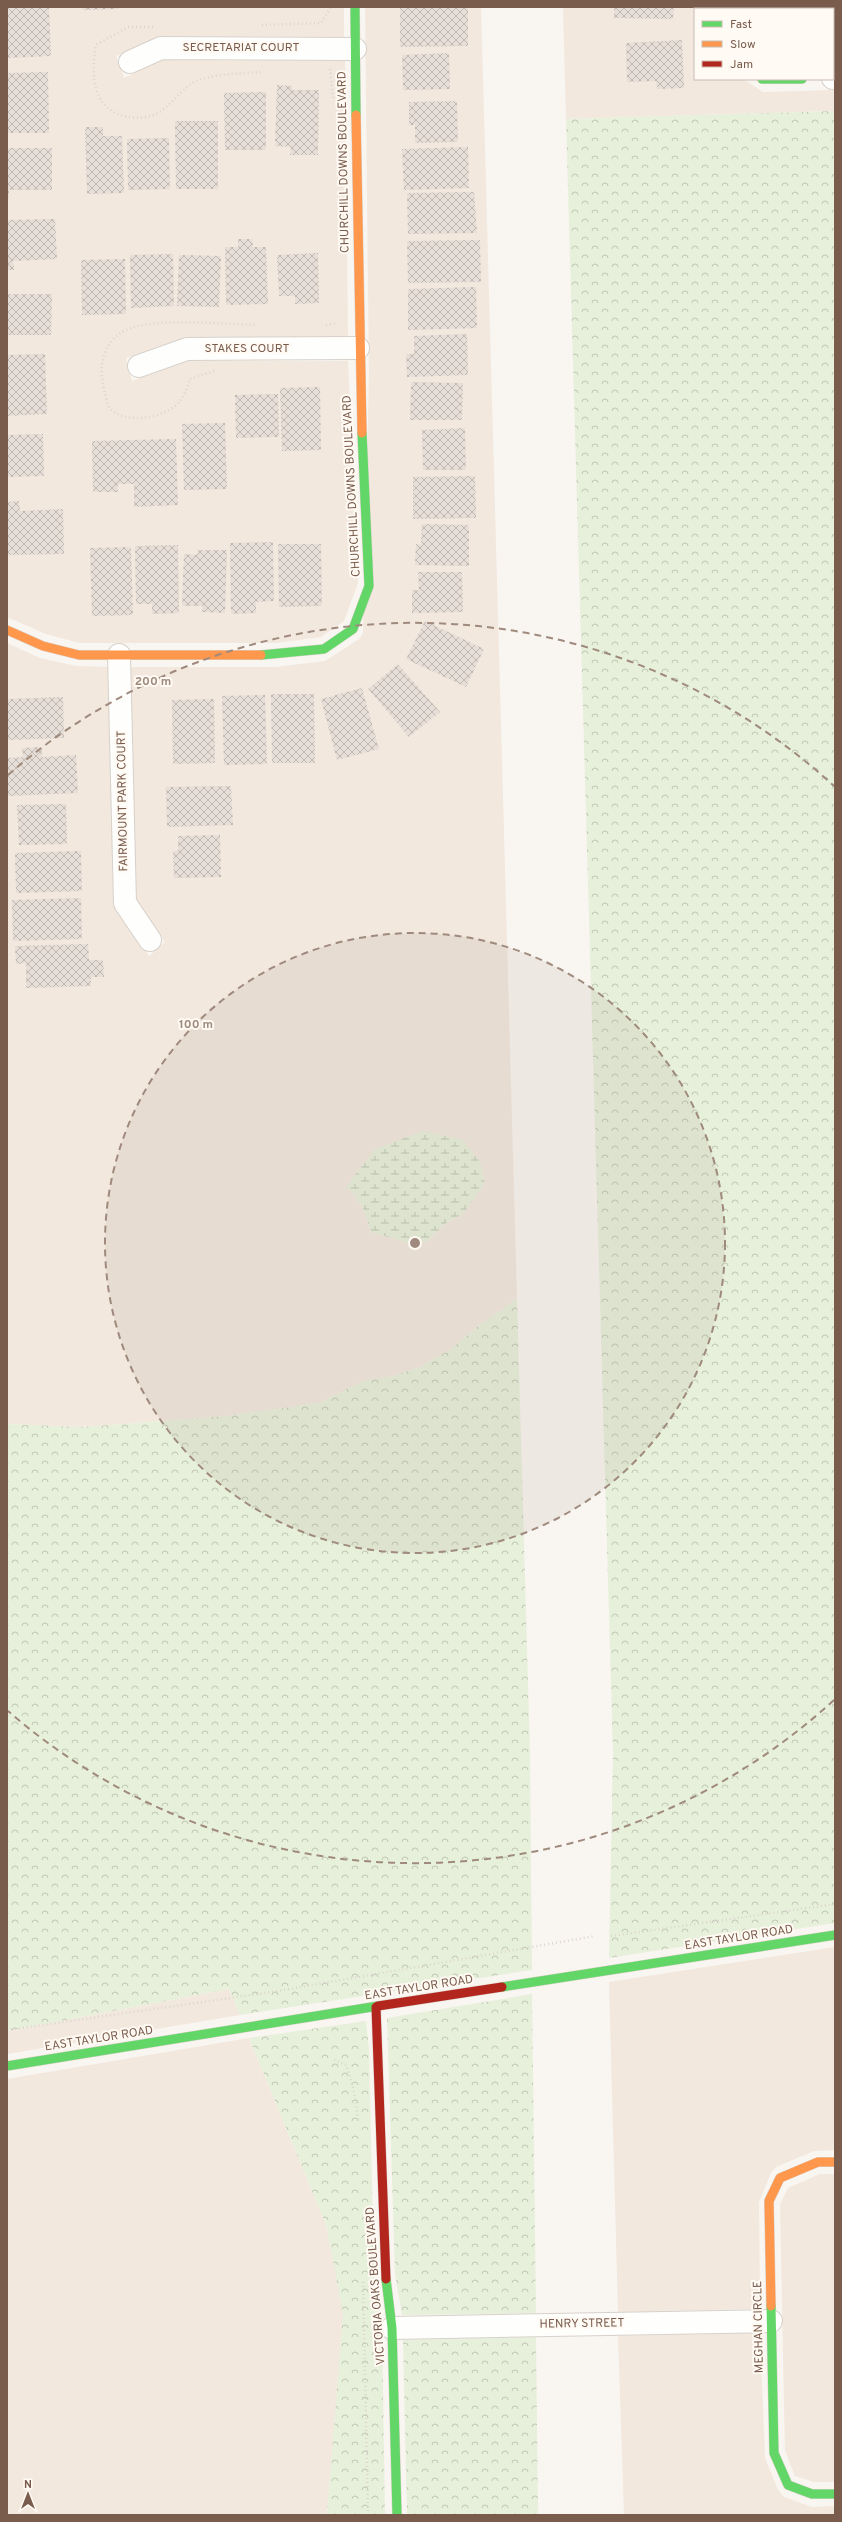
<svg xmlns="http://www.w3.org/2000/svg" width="842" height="2522" viewBox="0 0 842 2522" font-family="Overpass,sans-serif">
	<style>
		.residential { fill: #f2e8de; fill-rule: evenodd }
		.forest { fill: url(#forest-crowns) }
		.wetland { fill: url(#wetland-marsh) }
		.building { fill: url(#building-cross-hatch) }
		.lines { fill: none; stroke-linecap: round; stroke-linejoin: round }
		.street-casing { stroke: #d7d1cb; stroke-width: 24 }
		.fast-casing { stroke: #d9d2cb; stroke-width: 10 }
		.slow-casing { stroke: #d9d2cb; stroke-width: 10 }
		.jam-casing { stroke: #d9d2cb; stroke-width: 10 }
		.path { stroke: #dcd5d0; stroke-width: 2.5; stroke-dasharray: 1 3; stroke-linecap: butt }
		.street { stroke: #fefefd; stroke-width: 22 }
		.fast { stroke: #63d668; stroke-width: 9 }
		.slow { stroke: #ff974d; stroke-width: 9 }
		.jam { stroke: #b3261e; stroke-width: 9 }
		.ring { fill: none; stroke: #9f8a7d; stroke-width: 2; stroke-dasharray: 7 5 }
		.labels { text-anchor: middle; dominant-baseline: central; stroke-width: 4; stroke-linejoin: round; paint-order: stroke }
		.street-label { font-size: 12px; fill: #7a5c4d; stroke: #fffaf3 }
		.centre { fill: #9f8a7d; stroke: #fffaf3; stroke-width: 2 }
		.ring-label { font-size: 12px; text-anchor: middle; font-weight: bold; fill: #9f8a7d; stroke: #fffaf3; stroke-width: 4; stroke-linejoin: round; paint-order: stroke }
	</style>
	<defs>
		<pattern id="forest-crowns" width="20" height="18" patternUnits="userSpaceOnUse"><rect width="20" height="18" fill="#e7f0db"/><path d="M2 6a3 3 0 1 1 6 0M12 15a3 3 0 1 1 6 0" fill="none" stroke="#c0c6b4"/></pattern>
		<pattern id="wetland-marsh" width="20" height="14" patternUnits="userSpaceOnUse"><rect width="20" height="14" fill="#e7f0db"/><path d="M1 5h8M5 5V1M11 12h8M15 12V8" fill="none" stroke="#c0c6b4"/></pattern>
		<pattern id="building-cross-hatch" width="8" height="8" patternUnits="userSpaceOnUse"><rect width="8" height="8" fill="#e6ded7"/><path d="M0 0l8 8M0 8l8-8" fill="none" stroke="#bfb7b1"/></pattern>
	</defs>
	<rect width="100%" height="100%" fill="#f9f5f0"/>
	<g class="residential">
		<path d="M7 7H344V37L161 36 116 56 124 78 163 60 345 61 348 337H187L126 358 132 381 189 361H348L358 583 344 621 321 637 276 643H80L46 634 7 617Z"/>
		<path d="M365 7H481L517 1299 477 1327 451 1349 420 1367 393 1376 363 1381 319 1403 227 1416 82 1427 7 1424V643L40 658 76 666 109 667 117 911 149 956 165 942 136 899 130 667H276L325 661 359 639 363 633 369 374ZM349 1188 463 1214 446 1223 428 1241 371 1232 362 1206Z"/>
		<path d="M563 7H706V9H695V79H743L763 92 835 90V111L566 119Z"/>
		<path d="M727 7H835V66H833V9H727Z"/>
		<path d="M835 1947V2150L814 2151 776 2167 771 2173 759 2202 760 2309 618 2312 609 1982Z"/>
		<path d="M229 1989 240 2015 7 2054V2031Z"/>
		<path d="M249 2038 326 2225 344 2313 327 2515H7V2079Z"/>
		<path d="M820 2174H835V2482H814L795 2476 785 2451 780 2204 788 2188Z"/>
		<path d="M760 2333 765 2458 778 2490 784 2497 812 2507 835 2506V2515H624L618 2336Z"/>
	</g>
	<g class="forest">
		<path d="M835 111V1923L609 1958 613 1753 566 119Z"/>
		<path d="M517 1299 530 1753 532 1970 240 2015 229 1989 7 2031V1424L82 1427 227 1416 319 1403 363 1381 393 1376 420 1367 451 1349 477 1327Z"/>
		<path d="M532 1994 536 2313 402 2315 395 2274 387 2018Z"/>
		<path d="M366 2021 369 2049 374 2276 382 2329 385 2515H327L343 2313 326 2225 249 2038Z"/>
		<path d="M536 2337 538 2515H407L403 2340Z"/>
	</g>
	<path class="wetland" d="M423 1131 463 1140 480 1162 485 1183 463 1214 446 1223 428 1241 415 1245 371 1232 362 1206 349 1188H345L375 1149Z"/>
	<g class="building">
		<path d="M7 7H49L51 56 7 58Z"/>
		<path d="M83 7H119V9L83 10Z"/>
		<path d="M400 7H468V46L400 47Z"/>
		<path d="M614 7H674L673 19 614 18Z"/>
		<rect x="764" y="7" width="66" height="2"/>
		<path d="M682 40 684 88 657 89 656 81 627 82 626 43Z"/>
		<path d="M449 53 450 89 403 90 402 55Z"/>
		<path d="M48 72 49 133H7V73Z"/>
		<path d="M277 85 292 86V90H319L318 155H290L291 147 275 146Z"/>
		<path d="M266 92V150H225L224 93Z"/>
		<path d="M457 101 458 142 415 143V125H409V102Z"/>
		<path d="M175 121H218V189H176Z"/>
		<path d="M85 127H103V136H122L124 193 87 194Z"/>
		<path d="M169 138 170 189 128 190 127 139Z"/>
		<path d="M468 147 469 188 404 190 402 149Z"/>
		<path d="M7 148H52V190H9V199H7Z"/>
		<path d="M474 192 477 233 408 234 407 193Z"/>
		<path d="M55 219 57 259 13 261 14 270H7V220Z"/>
		<path d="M238 239H252L253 247H266L268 304 226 305 225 247H238Z"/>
		<path d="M480 240 481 282 408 283 407 241Z"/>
		<path d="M318 253 319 303 295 304V296H279L277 255Z"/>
		<path d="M173 254 174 306 131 308 130 255Z"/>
		<path d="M179 255 221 256 219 307 177 306Z"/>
		<path d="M125 259 126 314 82 315 81 260Z"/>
		<path d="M476 287 477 328 408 330V289Z"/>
		<path d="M7 294H52L51 335H7Z"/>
		<path d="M467 334 468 375 407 377 406 354H414V336Z"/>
		<path d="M45 354 47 414 7 416V355Z"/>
		<path d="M411 382 463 383 462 420H410Z"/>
		<path d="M320 387 321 450 282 451 280 388Z"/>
		<path d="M278 394 279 437 236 438 235 395Z"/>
		<path d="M225 423 227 489 184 490 182 424Z"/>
		<path d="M465 428 466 470H423L422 430Z"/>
		<path d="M43 434 44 476 7 477V435Z"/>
		<path d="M176 439 178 505 134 507V484H118V492H93L92 441Z"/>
		<path d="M475 476 476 518 413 519V477Z"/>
		<path d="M19 501 20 511 63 509 64 554 7 555V502Z"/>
		<path d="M422 524 469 525V566L415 565 416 544 421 545Z"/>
		<path d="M273 542 274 601 256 602V613L231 614 230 543Z"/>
		<path d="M278 544H321L322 606 279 607Z"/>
		<path d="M178 545 179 613 152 614V604H136L135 546Z"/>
		<path d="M131 547 133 615 92 616 90 548Z"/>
		<path d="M198 550H227L225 613 202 612V606H182L184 554 197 555Z"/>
		<path d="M418 572H462L463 612 412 613V590H419Z"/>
		<path d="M425 621 484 649 466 687 406 659Z"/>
		<path d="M398 664 440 712 409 737 368 689Z"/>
		<path d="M362 688 379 749 337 760 321 699Z"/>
		<path d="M271 694H314L315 763H272Z"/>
		<path d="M265 695 267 764 224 765 222 696Z"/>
		<path d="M63 697 64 738 7 740V699Z"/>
		<path d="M214 699 215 763 173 764 172 700Z"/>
		<path d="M42 747V757L76 755 78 793 7 796V758L23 757 22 748Z"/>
		<path d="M231 786 233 825 167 827 166 787Z"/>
		<path d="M66 804 67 844 19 845 17 805Z"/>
		<path d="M220 835 221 877 174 878 173 851H178V836Z"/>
		<path d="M81 851 82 891 16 893 15 853Z"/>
		<path d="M81 898 82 939 13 941 12 900Z"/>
		<path d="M88 944 89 960H103L104 977H91V986L26 988V963L16 964 15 946Z"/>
	</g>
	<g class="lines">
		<g class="street-casing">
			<g id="street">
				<path d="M716 7V9"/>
				<path d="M130 62 161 48 355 49"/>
				<path d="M833 78H835"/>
				<path d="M139 366 187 349 358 348"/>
				<path d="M119 655 125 903 150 940"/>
				<path d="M392 2328 771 2321"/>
			</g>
		</g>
		<g class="fast-casing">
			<g id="fast">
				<path d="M355 7 356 115"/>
				<path d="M762 79H802"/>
				<path d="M261 655 324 649 353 629 369 586 362 433"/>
				<path d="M502 1987 835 1935"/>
				<path d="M7 2066 378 2006"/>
				<path d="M386 2279 392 2328 397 2515"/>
				<path d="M771 2306 774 2453 788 2485 812 2494H835"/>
			</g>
		</g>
		<g class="slow-casing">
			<g id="slow">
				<path d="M356 115 362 433"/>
				<path d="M7 630 43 646 79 655H261"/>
				<path d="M771 2306 769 2201 780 2178 818 2162H835"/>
			</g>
		</g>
		<g class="jam-casing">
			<g id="jam">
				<path d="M378 2006 502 1987"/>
				<path d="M376 2007 386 2279"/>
			</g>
		</g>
		<g class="path">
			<path d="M262 25 321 23 331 7"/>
			<path d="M153 27H128L96 45C91 75 91 111 129 117 138 118 149 118 158 113 172 105 183 86 198 80 218 74 242 73 262 72"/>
			<path d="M330 69 333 98"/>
			<path d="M326 325 337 323"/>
			<path d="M214 371 190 379C187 386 185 396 180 401 167 418 123 426 109 407 107 404 106 397 105 393 98 369 101 342 126 330 154 317 222 324 255 325"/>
			<path d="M611 1936 835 1904"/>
			<path d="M7 2030 272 1992 595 1936"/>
			<path d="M334 2060 346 2065C353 2083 356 2101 358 2121"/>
			<path d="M363 2282 368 2515"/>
		</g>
		<use href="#street" class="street"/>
		<use href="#fast" class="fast"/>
		<use href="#slow" class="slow"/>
		<use href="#jam" class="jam"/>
	</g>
	<circle cx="415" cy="1243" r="310" fill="#9f8a7d" fill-opacity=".12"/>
	<g class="ring">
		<circle cx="415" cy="1243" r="310"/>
		<path d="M834 1700A620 620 0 0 1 8 1711M8 775A620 620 0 0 1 834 786"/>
	</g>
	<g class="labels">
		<g class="street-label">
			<text x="241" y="48">SECRETARIAT COURT</text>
			<text transform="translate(344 162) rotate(-91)">CHURCHILL DOWNS BOULEVARD</text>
			<text x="247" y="349">STAKES COURT</text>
			<text transform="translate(352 486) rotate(-93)">CHURCHILL DOWNS BOULEVARD</text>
			<text transform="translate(123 801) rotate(-91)">FAIRMOUNT PARK COURT</text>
			<text transform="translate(739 1938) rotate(-9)">EAST TAYLOR ROAD</text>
			<text transform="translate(419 1988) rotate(-9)">EAST TAYLOR ROAD</text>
			<text transform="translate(99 2039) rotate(-9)">EAST TAYLOR ROAD</text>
			<text transform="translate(376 2286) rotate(-94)">VICTORIA OAKS BOULEVARD</text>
			<text transform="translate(582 2324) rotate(-1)">HENRY STREET</text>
			<text transform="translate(759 2327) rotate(-91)">MEGHAN CIRCLE</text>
		</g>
	</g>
	<circle cx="415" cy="1243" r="6" class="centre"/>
	<g class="ring-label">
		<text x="153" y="685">200 m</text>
		<text x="196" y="1028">100 m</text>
	</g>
	<rect width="842" height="2522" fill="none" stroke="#7a5c4d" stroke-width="16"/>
	<rect x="694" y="8" width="140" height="72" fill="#fffaf3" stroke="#cabbb1"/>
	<rect x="702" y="21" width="20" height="6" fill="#63d668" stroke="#cabbb1"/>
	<text x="730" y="28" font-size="12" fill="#7a5c4d">Fast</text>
	<rect x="702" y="41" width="20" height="6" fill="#ff974d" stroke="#cabbb1"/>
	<text x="730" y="48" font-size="12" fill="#7a5c4d">Slow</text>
	<rect x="702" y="61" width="20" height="6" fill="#b3261e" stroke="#cabbb1"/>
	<text x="730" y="68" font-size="12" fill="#7a5c4d">Jam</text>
	<g transform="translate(28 2494)" stroke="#fffaf3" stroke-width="3" paint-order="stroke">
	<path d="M0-3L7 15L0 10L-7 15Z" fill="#7a5c4d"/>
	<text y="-6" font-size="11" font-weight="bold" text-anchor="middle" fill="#7a5c4d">N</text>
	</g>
</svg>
